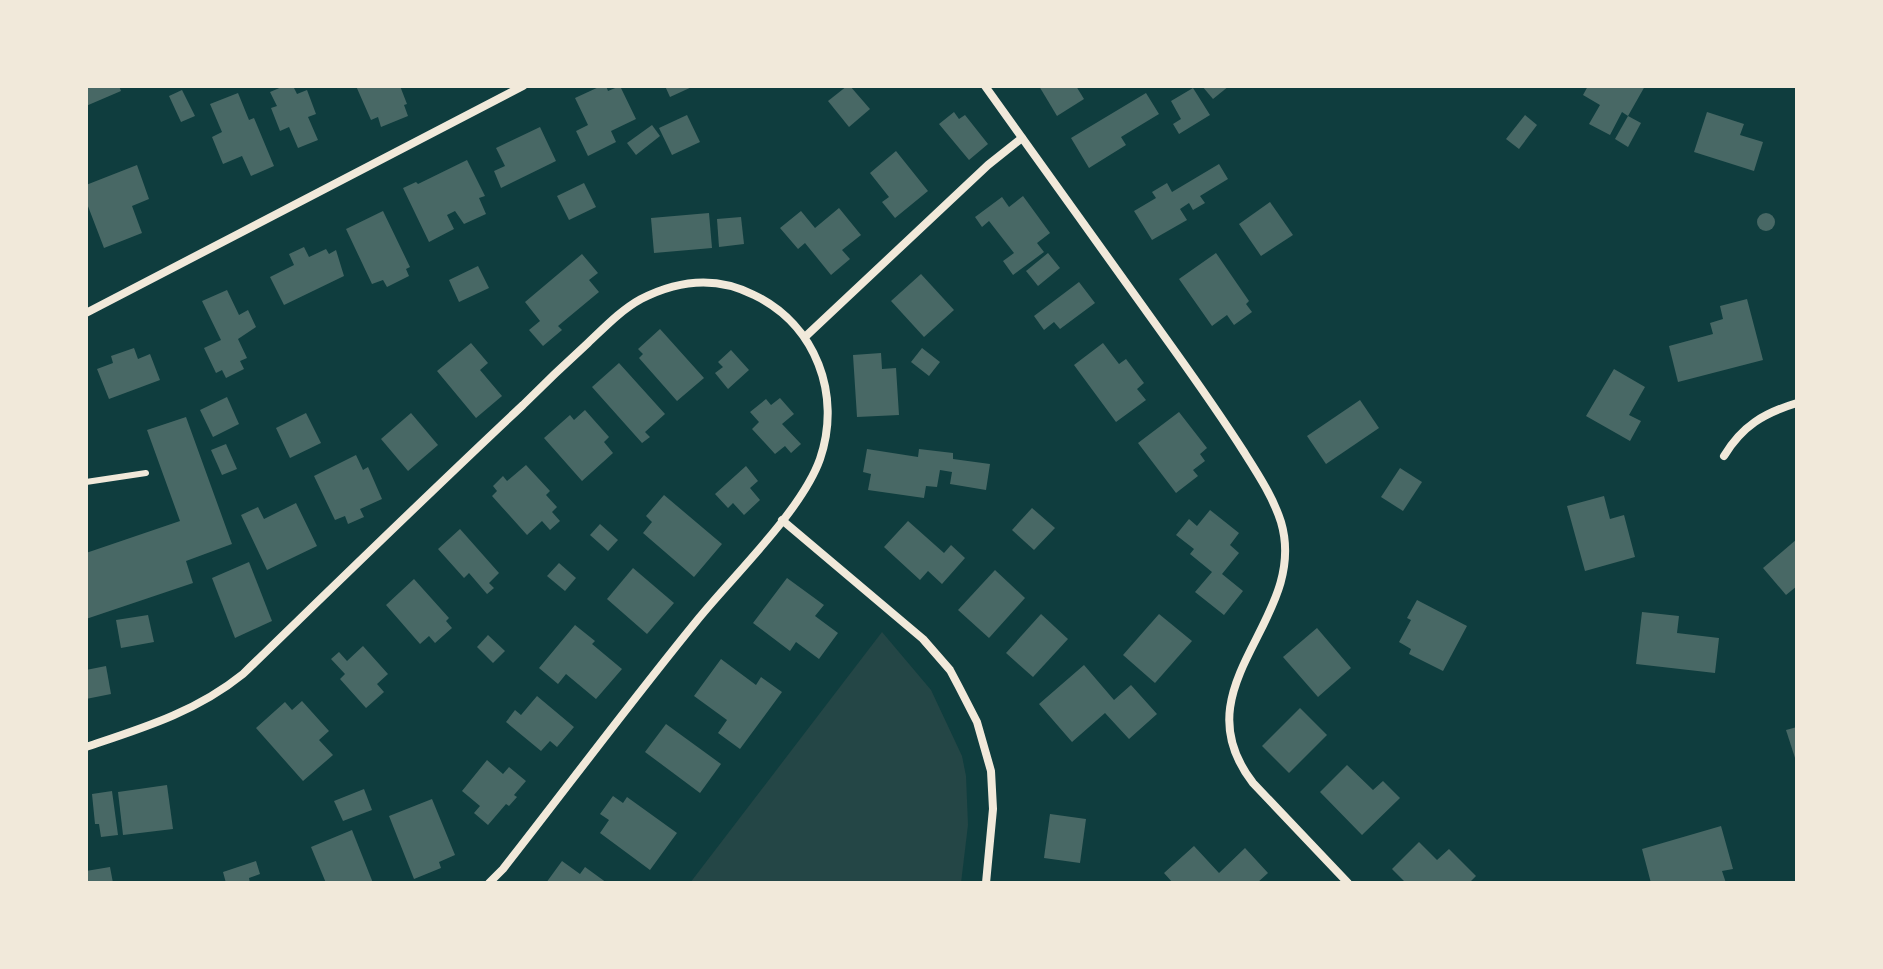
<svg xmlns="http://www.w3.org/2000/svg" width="1883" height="969" viewBox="0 0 1883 969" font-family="'Sofia Sans Condensed',sans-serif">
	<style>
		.green { fill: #244646 }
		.building { fill: #486865 }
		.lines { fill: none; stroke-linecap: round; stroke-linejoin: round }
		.service { stroke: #f1e9da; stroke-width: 6 }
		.minor { stroke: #f1e9da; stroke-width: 8 }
	</style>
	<rect width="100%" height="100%" fill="#0f3d3e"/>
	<path class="green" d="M882 632 931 690 962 756 966 776 968 825 961 883H690Z"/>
	<g class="building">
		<path d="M86 86H119L121 91 86 106Z"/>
		<path d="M284 86H293L297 94 307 90 316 114 308 117 318 140 298 148 289 127 280 131 271 108 277 106 270 92Z"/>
		<path d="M356 86H400L407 104 404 105 408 116 381 127 378 117 371 120Z"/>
		<path d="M601 86H606L608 91 620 86 636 119 611 131 616 142 588 156 576 131 588 125 575 98Z"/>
		<path d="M665 86H694L670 97Z"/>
		<path d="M847 86H850L870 109 849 127 828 101Z"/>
		<path d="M1039 86H1076L1084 99 1057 116Z"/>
		<path d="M1202 86H1229L1213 99Z"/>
		<path d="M1588 86H1645L1628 116 1622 112 1610 135 1589 124 1600 105 1583 95Z"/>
		<path d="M1193 88 1210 115 1179 134 1173 124 1181 119 1171 101Z"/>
		<path d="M182 90 195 116 181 122 169 96Z"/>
		<path d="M238 93 249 120 254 118 274 166 251 176 242 156 223 164 212 137 222 132 210 104Z"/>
		<path d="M1146 93 1159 114 1121 137 1126 145 1089 168 1071 138Z"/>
		<path d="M954 112 959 119 965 115 988 144 969 160 939 124Z"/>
		<path d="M1707 112 1744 124 1740 135 1763 142 1754 171 1694 152Z"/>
		<path d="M687 115 700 142 672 155 659 128Z"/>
		<path d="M1525 115 1537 125 1519 149 1506 139Z"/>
		<path d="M1628 116 1641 123 1628 147 1615 139Z"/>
		<path d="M652 125 660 136 636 155 627 143Z"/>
		<path d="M540 127 556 161 501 188 494 171 505 166 496 148Z"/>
		<path d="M896 151 928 191 895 218 882 202 889 197 870 173Z"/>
		<path d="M467 160 485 196 479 198 486 214 464 224 455 211 447 215 454 229 429 242 403 188 416 182 418 184Z"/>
		<path d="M1219 164 1228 179 1200 196 1205 203 1193 210 1189 203 1180 209 1187 220 1152 240 1134 211 1156 198 1152 192 1167 183 1172 192Z"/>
		<path d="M137 165 149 199 132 206 142 233 104 248 86 201V185Z"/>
		<path d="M584 183 596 207 569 220 557 196Z"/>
		<path d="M1023 196 1050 233 1037 243 1044 252 1013 275 1003 261 1014 253 989 221 982 227 975 217 1002 197 1009 207Z"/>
		<path d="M1270 202 1293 235 1261 256 1239 224Z"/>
		<path d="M839 208 861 235 842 250 850 259 831 275 805 243 798 249 780 228 801 211 815 228Z"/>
		<path d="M383 211 410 267 406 269 409 276 387 287 383 280 372 284 346 229Z"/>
		<circle cx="1766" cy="222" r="9"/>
		<path d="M709 213 712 248 654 253 651 218Z"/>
		<path d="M741 217 744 244 719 247 717 219Z"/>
		<path d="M304 247 309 257 326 249 329 254 336 250 344 276 284 305 270 277 294 265 289 254Z"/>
		<path d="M1048 253 1060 268 1038 286 1026 271Z"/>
		<path d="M1216 253 1249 301 1246 304 1252 312 1234 325 1227 315 1212 326 1179 279Z"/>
		<path d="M582 254 598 273 589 280 599 292 558 326 562 330 543 346 529 330 540 321 525 302Z"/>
		<path d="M478 266 489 288 459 302 449 280Z"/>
		<path d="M921 274 954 310 924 337 891 301Z"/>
		<path d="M1079 282 1095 303 1060 329 1054 322 1044 330 1034 316Z"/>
		<path d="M227 290 239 315 248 310 256 327 238 339 247 358 240 361 244 369 226 378 222 370 216 373 204 348 221 340 202 301Z"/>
		<path d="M1747 299 1763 360 1678 382 1669 346 1713 334 1710 323 1723 319 1720 306Z"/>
		<path d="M660 329 704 378 677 401 639 358 643 354 638 349Z"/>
		<path d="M471 343 488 363 480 370 502 396 476 418 437 371Z"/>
		<path d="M1103 343 1119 364 1126 359 1144 383 1137 389 1146 400 1116 422 1074 365Z"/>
		<path d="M134 348 138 359 150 354 160 380 109 399 97 369 113 363 111 356Z"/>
		<path d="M922 348 940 362 929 376 911 362Z"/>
		<path d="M731 350 749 370 728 389 715 373 723 367 718 362Z"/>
		<path d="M881 353 882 369 896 368 899 415 857 417 853 355Z"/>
		<path d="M619 363 665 414 645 432 650 437 642 443 592 387Z"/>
		<path d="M1614 369 1645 387 1629 415 1641 421 1630 441 1586 416Z"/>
		<path d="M227 397 239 424 213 437 200 410Z"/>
		<path d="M780 398 794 414 782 424 801 444 791 453 785 446 775 454 752 429 759 422 750 412 766 399 771 405Z"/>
		<path d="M1360 400 1379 428 1326 464 1307 436Z"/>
		<path d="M585 410 609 437 604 442 613 453 582 481 544 438 570 415 574 420Z"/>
		<path d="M1179 412 1207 448 1200 454 1205 461 1193 470 1198 476 1176 493 1138 443Z"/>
		<path d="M306 413 321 443 290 458 276 428Z"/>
		<path d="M411 413 438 445 408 471 381 439Z"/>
		<path d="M186 417 232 544 186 561 193 583 86 619V553L180 521 147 430Z"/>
		<path d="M226 444 237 469 222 475 211 450Z"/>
		<path d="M867 449 918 457 919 449 953 453V459L990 464 986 490 950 484 952 472 940 470 937 487 926 486 924 498 868 490 871 474 863 472Z"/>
		<path d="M356 455 363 470 368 467 382 499 360 509 364 517 348 524 345 516 335 520 314 476Z"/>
		<path d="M526 465 550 491 546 495 557 507 552 512 560 521 550 530 542 521 527 535 492 496 497 491 493 486 503 476 507 481Z"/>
		<path d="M746 466 758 481 750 488 760 500 744 515 733 503 728 508 715 494Z"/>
		<path d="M1400 468 1422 482 1403 511 1381 497Z"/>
		<path d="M664 495 722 544 694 577 643 533 652 522 646 516Z"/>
		<path d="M1604 496 1610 519 1624 515 1635 557 1585 571 1567 506Z"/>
		<path d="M296 503 317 546 267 570 241 515 258 507 264 519Z"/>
		<path d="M1032 508 1055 528 1034 550 1012 530Z"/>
		<path d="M1210 510 1239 533 1230 545 1239 553 1222 574 1243 591 1224 615 1195 592 1212 572 1190 554 1194 549 1176 535 1189 519 1197 526Z"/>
		<path d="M908 521 944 553 951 545 965 558 942 584 928 571 920 580 884 547Z"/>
		<path d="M600 524 618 540 608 551 590 535Z"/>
		<path d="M460 529 499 573 489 583 494 588 487 594 469 573 464 578 438 549Z"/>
		<path d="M1797 539V586L1786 595 1763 568Z"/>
		<path d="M249 562 272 621 235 638 212 578Z"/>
		<path d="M559 563 576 578 565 591 547 576Z"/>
		<path d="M633 568 674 603 647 634 607 599Z"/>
		<path d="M995 570 1025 598 989 638 958 610Z"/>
		<path d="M787 578 824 605 815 616 838 633 819 659 796 642 790 651 753 623Z"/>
		<path d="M414 579 449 618 446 621 452 628 435 643 429 636 420 644 386 605Z"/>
		<path d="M1417 600 1467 626 1443 671 1409 654 1411 649 1399 642 1411 620 1407 618Z"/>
		<path d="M1642 612 1679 616 1677 633 1719 638 1715 673 1636 664Z"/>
		<path d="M1041 614 1068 639 1033 677 1006 653Z"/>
		<path d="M1159 614 1192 641 1155 683 1123 655Z"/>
		<path d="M148 615 154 642 121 648 116 620Z"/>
		<path d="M575 625 595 641 592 644 622 669 596 699 566 674 558 684 539 668Z"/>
		<path d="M1317 628 1351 668 1318 697 1283 657Z"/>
		<path d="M488 635 505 651 493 663 477 647Z"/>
		<path d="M363 646 388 674 377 684 384 692 366 708 340 679 345 674 331 659 339 652 347 661Z"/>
		<path d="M721 659 756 685 761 677 782 692 740 749 718 733 727 720 694 696Z"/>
		<path d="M1084 665 1114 700 1131 685 1157 714 1129 739 1105 713 1072 742 1039 704Z"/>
		<path d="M106 666 111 694 86 699V670Z"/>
		<path d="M537 696 574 727 557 747 550 741 541 751 506 722 515 710 521 715Z"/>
		<path d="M302 701 329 731 319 740 333 755 303 781 256 728 285 702 292 710Z"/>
		<path d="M1300 708 1327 735 1289 773 1262 746Z"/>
		<path d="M666 724 721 764 700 793 645 752Z"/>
		<path d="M1797 727V761H1796L1786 730Z"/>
		<path d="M487 760 503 774 509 767 526 781 514 795 517 797 509 806 506 804 488 825 474 813 480 806 462 791Z"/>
		<path d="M1347 765 1373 790 1383 781 1400 798 1362 835 1320 792Z"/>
		<path d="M167 785 173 829 123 835 118 792Z"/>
		<path d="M364 789 372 810 343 821 334 801Z"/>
		<path d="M112 791 118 835 101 837 99 824H95L92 794Z"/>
		<path d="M613 796 623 803 627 797 677 833 650 870 600 833 609 820 600 814Z"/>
		<path d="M432 799 455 855 439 862 441 868 414 879 389 816Z"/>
		<path d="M1050 814 1086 819 1080 863 1044 858Z"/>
		<path d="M1721 826 1733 869 1722 871 1726 883H1651L1642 849Z"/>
		<path d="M352 830 373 883H326L311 847Z"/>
		<path d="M1419 842 1437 860 1449 849 1476 876 1469 883H1406L1392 869Z"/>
		<path d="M1194 846 1219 873 1245 848 1268 873 1257 883H1173L1164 873Z"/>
		<path d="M256 861 260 874 249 878 250 883H226L223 872Z"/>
		<path d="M562 861 580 874 585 867 607 883H546Z"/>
		<path d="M110 867 113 883H86V871Z"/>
	</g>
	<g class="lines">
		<path class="service" d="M86 482 146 473"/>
		<g class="minor">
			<path d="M985 86C1047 173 1110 260 1172 347 1197 382 1221 416 1244 452 1258 474 1273 497 1281 522 1310 620 1177 685 1253 783L1348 883"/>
			<path d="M86 313 523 86"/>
			<path d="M805 337 988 165 1022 138"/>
			<path d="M1724 456C1742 426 1764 413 1797 403"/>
			<path d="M782 520 923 639 950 670 959 687 977 722 991 771 993 809 986 883"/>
			<path d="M86 747C143 728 196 712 243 674 336 584 429 493 523 405 544 384 566 363 588 343 605 327 621 310 641 299 678 280 717 276 754 295 816 325 842 395 820 459 802 510 734 575 699 618 632 700 568 786 503 869L489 883"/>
		</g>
	</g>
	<rect width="1883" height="969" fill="none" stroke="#f1e9da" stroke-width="176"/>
</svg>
